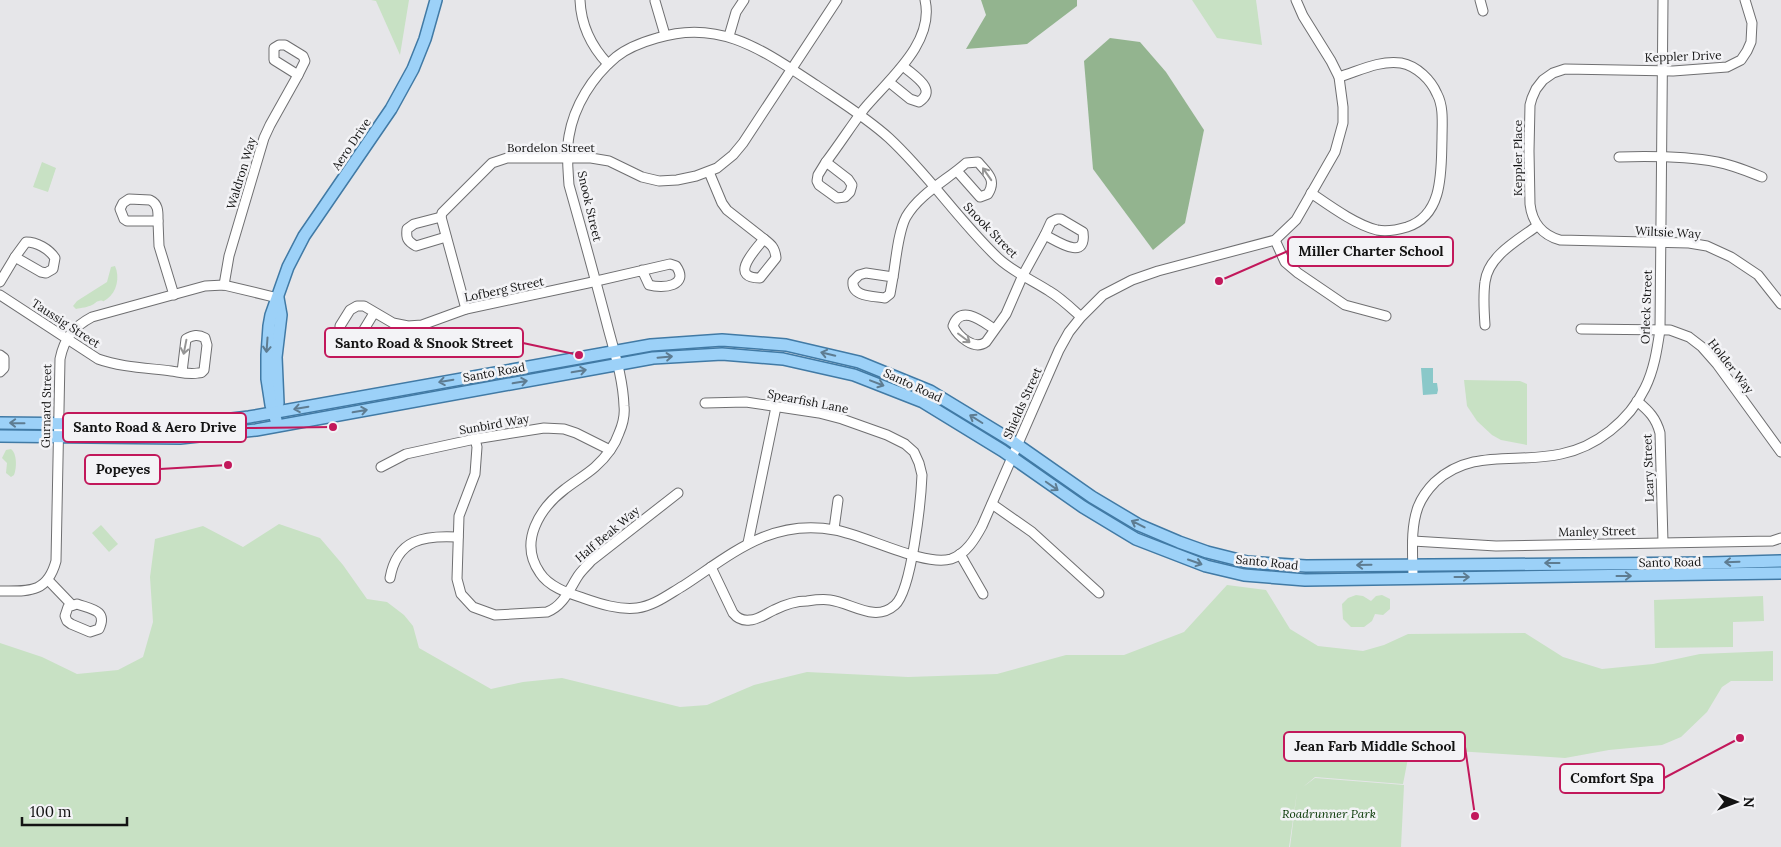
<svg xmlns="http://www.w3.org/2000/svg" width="1781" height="847" viewBox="0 0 1781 847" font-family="Lora,serif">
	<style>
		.green { fill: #c8e1c4 }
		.forest { fill: #93b48f }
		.water { fill: #8ac8c9 }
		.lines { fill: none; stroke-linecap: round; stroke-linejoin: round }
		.minor-casing { stroke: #6f6f71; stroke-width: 11 }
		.major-casing { stroke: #417aa5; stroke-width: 14 }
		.minor { stroke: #fff; stroke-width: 9 }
		.major { stroke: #9cd1f8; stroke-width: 11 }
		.oneway { stroke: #959595 }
		.oneway2 { stroke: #5e7c91 }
		.labels { text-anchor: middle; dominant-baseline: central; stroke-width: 5; stroke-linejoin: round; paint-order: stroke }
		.street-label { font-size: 12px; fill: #131313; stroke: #f3f3f6 }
		.park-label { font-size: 12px; font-style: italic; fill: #053502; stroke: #f3f3f6 }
		.leader { fill: none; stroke: #c2185b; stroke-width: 2 }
		.callout-dot { fill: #c2185b; stroke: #f3f3f6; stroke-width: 2 }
		.callout { fill: #f3f3f6; stroke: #c2185b; stroke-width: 2 }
		.callout-label { font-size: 14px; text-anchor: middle; font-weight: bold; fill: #131313 }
	</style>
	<rect width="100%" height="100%" fill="#e6e6e9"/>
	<g class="green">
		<path d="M371 0H409L400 55 376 1Z"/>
		<path d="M1192 0H1256L1262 45 1217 38Z"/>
		<path d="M42 162 56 168 48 192 33 187Z"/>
		<path d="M115 266C120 277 117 292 107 299 100 304 106 299 99 301 96 301 95 304 92 305 88 307 81 308 76 309L73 306 77 301 107 282 111 267Z"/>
		<path d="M1464 380 1520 381 1527 384V445L1501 440 1492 435 1477 421 1467 406Z"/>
		<path d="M11 449C17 453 17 468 14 475L11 477 6 473 7 463 2 458 6 450Z"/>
		<path d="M279 524 320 538 343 565 367 599 387 602 404 615 413 626 419 648 491 689 523 682 562 678 680 707 707 705 754 685 807 672 908 677 997 674 1066 655H1124L1184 632 1227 585 1266 590 1290 629 1318 646 1363 651 1384 645 1408 634 1525 633 1563 657 1602 669 1653 664 1700 654 1773 651V681H1731L1722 687 1707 712 1681 737 1662 745 1609 750 1565 758 1410 748 1403 784 1315 777 1303 787 1315 778 1404 785 1401 847H1290L1297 792 1289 847H0V643L42 657 77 674 118 670 143 657 153 622 150 577 155 539 203 526 243 547Z"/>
		<path d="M101 525 118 544 109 552 92 533Z"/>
		<path d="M1356 595 1363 596 1371 601 1376 596 1382 595 1390 599V609L1383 615 1375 614 1372 621 1364 627H1351L1343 619 1342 604 1348 598Z"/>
		<path d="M1763 596 1764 621 1733 622V647L1655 648 1654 600Z"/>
	</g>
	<g class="forest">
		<path d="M981 0H1077V6L1027 44 966 49 986 15Z"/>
		<path d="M1110 38 1140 42 1166 72 1204 130 1185 223 1153 250 1093 169 1084 61Z"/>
	</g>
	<path class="water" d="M1421 368H1433V383H1437L1438 390 1437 394 1423 395Z"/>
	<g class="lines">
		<g class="minor-casing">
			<g id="minor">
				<path d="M580 0C581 25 591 46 608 64"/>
				<path d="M1480 0 1483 11"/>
				<path d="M1745 0 1752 23 1751 42 1747 51 1741 60 1727 67 1673 71 1565 69 1553 73 1543 80 1536 89 1532 98 1530 105 1529 151 1530 204C1532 222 1542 235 1560 240L1689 243 1707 246 1731 257 1758 275 1781 304"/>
				<path d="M655 1 665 35"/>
				<path d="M729 36 736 12 744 0"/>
				<path d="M279 45H285L303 56 305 61 298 75 274 60V48Z"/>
				<path d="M889 82 910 99 919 102C938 89 914 76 903 66"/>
				<path d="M1619 157C1652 156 1685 156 1717 162 1733 165 1747 171 1762 177"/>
				<path d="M826 162C839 145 851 126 864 109 888 80 935 43 925 0"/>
				<path d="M826 162 848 179 852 185 850 192 845 197 837 198 819 185 817 181 818 175Z"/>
				<path d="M709 172 722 203 727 210 764 239"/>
				<path d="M1311 193C1330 206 1356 225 1377 230 1387 232 1397 230 1407 227 1444 215 1441 170 1442 139 1442 124 1444 107 1437 94 1431 80 1417 66 1401 63 1379 60 1359 71 1339 77"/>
				<path d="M129 199 150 200C159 204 158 213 158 221H127L124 219 120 209 123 203Z"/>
				<path d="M441 217 414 224 407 229C406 238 407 241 416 246L446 237"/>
				<path d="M1057 219H1061L1083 232C1087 262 1057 241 1045 235L1051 222Z"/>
				<path d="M158 221 159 246 174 295"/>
				<path d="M764 239C772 245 775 248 776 258L760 278C728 278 755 250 764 239Z"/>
				<path d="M1275 240 1285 262 1298 273 1345 305 1386 316"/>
				<path d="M26 242C37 242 49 249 55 258L53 269 46 273 41 272 15 257Z"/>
				<path d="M866 273 893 277 890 294 885 298C873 296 851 297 853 281L859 275Z"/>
				<path d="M893 277C896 260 898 232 906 217 919 194 947 180 966 163L978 162C987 173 997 179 988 194L980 197 957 171"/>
				<path d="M0 282 15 257"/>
				<path d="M224 285 229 256 264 138 270 125 298 75"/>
				<path d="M0 295 98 359C120 367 147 368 171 371 179 372 189 375 198 373 202 373 201 373 204 370L207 345 205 338C198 334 193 335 186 339L182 372"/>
				<path d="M466 309 441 217 442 213 492 163 507 158H591L609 161 642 177 659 181 677 180 696 176 717 168 733 155 743 143 837 0"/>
				<path d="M374 313 360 336 350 341 342 338 340 333V326L350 310 357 306H364L393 323 408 326 422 325 466 309 588 283 670 264 676 266C690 286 663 289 649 285L642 270"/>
				<path d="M1081 317C1071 308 1061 298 1049 291 1032 280 1013 272 998 258 959 221 929 175 889 138 867 118 841 102 816 85 765 52 721 18 657 38 643 42 627 48 616 57 592 77 574 106 569 136 566 153 568 169 569 185 582 231 595 278 607 324 614 351 623 378 624 406 625 415 623 424 619 433 615 445 605 458 595 467 586 475 575 481 565 489 540 508 518 542 540 573 549 587 568 593 583 598 600 604 619 610 637 608 654 606 669 594 683 586 732 554 771 518 835 530 865 535 924 567 951 559 966 554 975 539 982 526L1059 350 1069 332 1081 317 1103 295 1132 280 1158 271 1275 240 1296 220 1335 152 1343 123V107L1339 77 1331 61 1303 16 1296 0"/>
				<path d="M1485 325C1484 311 1483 296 1485 282 1488 256 1518 240 1537 226"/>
				<path d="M994 329C982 321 961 304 953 326 958 336 974 351 986 342L1006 314 1023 275 1045 235"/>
				<path d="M1581 329 1670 330 1689 337 1702 347 1717 364 1781 452"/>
				<path d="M0 355 4 358V368L0 372"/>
				<path d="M1637 401C1649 411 1656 418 1660 433L1663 542"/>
				<path d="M705 403 746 402 819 413 842 419 887 435 905 444 914 452 919 463 922 475C921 499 912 590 895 605 875 623 852 603 830 600 823 599 814 600 807 601 796 601 784 605 774 610 767 613 758 620 750 620 743 621 737 618 733 613L711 567"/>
				<path d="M475 439 477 447 475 474 459 516 457 579 461 594 473 607 495 615 547 612C563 606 569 590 578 576 582 570 587 566 591 561L678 493"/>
				<path d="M381 467 406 454 475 439 544 428 564 429 576 433 610 450"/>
				<path d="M992 504 1032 532 1099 593"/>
				<path d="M834 529 838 500"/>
				<path d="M1413 541 1496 546 1772 541 1781 538"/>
				<path d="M748 543 776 407"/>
				<path d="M960 554 983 594"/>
				<path d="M390 578C397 539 424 535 458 537"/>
				<path d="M1413 578C1413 555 1410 529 1418 507 1422 497 1428 489 1435 482 1472 448 1516 464 1561 454 1596 447 1629 421 1645 388 1654 370 1657 350 1660 330L1663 0"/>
				<path d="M48 580 72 605"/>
				<path d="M0 591C28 591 47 594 56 561L60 359C64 339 73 327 92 317L205 286 224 285 278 298"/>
				<path d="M77 604C91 609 108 610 99 629L90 632 71 624 67 621 65 616 68 607Z"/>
			</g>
		</g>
		<g class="major-casing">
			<g id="major">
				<path d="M276 408 278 403 276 357 281 315 278 298"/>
				<path d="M276 420 271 405 267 379V355L269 326 271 315 288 267 304 236 391 109 413 69 425 39 436 0"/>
				<path d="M0 423 180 425 249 417 651 345 722 340 786 345 859 362 930 391 1009 439 1092 497 1139 525 1179 542 1207 552 1247 562 1306 566 1710 563 1781 561"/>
				<path d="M0 436 180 438 256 430 653 358 722 354 783 359 854 375 923 402 1003 451 1083 507 1136 539 1206 566 1244 575 1305 580 1781 573"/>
			</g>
		</g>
		<use href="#minor" class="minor"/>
		<use href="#major" class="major"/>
	</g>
	<defs><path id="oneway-shaft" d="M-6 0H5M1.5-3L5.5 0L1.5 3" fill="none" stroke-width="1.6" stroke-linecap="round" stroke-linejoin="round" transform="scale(1.25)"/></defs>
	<g class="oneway">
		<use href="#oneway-shaft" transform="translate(987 174) rotate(-125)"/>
		<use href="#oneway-shaft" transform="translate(964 338) rotate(37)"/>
		<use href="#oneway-shaft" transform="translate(185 347) rotate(101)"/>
	</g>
	<g class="oneway2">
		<use href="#oneway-shaft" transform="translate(267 345) rotate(94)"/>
		<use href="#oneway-shaft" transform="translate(828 354) rotate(-166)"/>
		<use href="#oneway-shaft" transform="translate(665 357) rotate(-5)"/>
		<use href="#oneway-shaft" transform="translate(579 371) rotate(-10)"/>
		<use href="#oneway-shaft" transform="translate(446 381) rotate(170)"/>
		<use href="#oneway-shaft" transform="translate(520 382) rotate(-10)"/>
		<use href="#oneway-shaft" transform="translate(877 383) rotate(21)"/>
		<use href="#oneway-shaft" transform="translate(301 408) rotate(170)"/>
		<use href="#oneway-shaft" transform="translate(360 411) rotate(-10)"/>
		<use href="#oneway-shaft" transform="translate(976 419) rotate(-148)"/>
		<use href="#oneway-shaft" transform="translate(17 423) rotate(-179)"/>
		<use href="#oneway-shaft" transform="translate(1052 486) rotate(35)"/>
		<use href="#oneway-shaft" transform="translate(1138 524) rotate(-153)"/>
		<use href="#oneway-shaft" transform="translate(1195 562) rotate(19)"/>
		<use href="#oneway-shaft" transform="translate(1732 562) rotate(178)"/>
		<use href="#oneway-shaft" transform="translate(1552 563) rotate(180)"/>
		<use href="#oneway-shaft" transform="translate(1364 565) rotate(179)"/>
		<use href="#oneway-shaft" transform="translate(1624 576)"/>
		<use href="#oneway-shaft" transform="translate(1462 577)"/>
	</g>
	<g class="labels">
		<g class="street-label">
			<text transform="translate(1683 56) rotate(-2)">Keppler Drive</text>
			<text transform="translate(351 144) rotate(-56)">Aero Drive</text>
			<text x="551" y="147">Bordelon Street</text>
			<text transform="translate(1517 158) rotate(-90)">Keppler Place</text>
			<text transform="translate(241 173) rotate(-73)">Waldron Way</text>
			<text transform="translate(590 206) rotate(77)">Snook Street</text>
			<text transform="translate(991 230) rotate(46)">Snook Street</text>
			<text transform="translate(1668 232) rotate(3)">Wiltsie Way</text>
			<text transform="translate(504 289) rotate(-12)">Lofberg Street</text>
			<text transform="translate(1646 307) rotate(-88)">Orleck Street</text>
			<text transform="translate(66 323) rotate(33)">Taussig Street</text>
			<text transform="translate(1731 366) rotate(52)">Holder Way</text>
			<text transform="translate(494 372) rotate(-10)">Santo Road</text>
			<text transform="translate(913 385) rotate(25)">Santo Road</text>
			<text transform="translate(808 401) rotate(11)">Spearfish Lane</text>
			<text transform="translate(1022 403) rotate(-66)">Shields Street</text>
			<text transform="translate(46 406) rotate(-89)">Gurnard Street</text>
			<text transform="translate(494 424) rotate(-10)">Sunbird Way</text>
			<text transform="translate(1648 468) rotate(-92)">Leary Street</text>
			<text transform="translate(1597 531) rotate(-1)">Manley Street</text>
			<text transform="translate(607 534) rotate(-40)">Half Beak Way</text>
			<text transform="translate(1267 562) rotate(6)">Santo Road</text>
			<text transform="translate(1670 562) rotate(-1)">Santo Road</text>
		</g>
		<g class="park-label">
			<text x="1329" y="813">Roadrunner Park</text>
		</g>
	</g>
	<path class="leader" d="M1219 281L1288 251M579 355L523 343M333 427L246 428M228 465L160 469M1475 816L1465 747M1740 738L1664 778"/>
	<g class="callout-dot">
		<circle cx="1219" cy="281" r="5"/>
		<circle cx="579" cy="355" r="5"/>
		<circle cx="333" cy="427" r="5"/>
		<circle cx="228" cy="465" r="5"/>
		<circle cx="1475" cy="816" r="5"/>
		<circle cx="1740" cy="738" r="5"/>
	</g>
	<g class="callout">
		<rect x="1288" y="237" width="165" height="29" rx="5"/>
		<rect x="325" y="328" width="198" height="29" rx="5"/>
		<rect x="63" y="413" width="183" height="29" rx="5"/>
		<rect x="85" y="455" width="75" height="29" rx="5"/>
		<rect x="1284" y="732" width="181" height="29" rx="5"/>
		<rect x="1560" y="764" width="104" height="29" rx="5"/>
	</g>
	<g class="callout-label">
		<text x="1371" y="256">Miller Charter School</text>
		<text x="424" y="348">Santo Road &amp; Snook Street</text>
		<text x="155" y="432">Santo Road &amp; Aero Drive</text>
		<text x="123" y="474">Popeyes</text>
		<text x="1375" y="751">Jean Farb Middle School</text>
		<text x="1612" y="783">Comfort Spa</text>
	</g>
	<g transform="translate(1736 802) rotate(91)" stroke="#f3f3f6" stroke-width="4" paint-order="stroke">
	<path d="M0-4L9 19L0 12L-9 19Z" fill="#131313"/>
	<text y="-8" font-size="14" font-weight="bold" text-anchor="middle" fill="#131313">N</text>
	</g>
	<path d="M22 817v8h105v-8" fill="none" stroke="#131313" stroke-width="2.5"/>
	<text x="30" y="817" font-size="15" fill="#131313" stroke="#f3f3f6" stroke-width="4" paint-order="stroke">100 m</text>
</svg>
